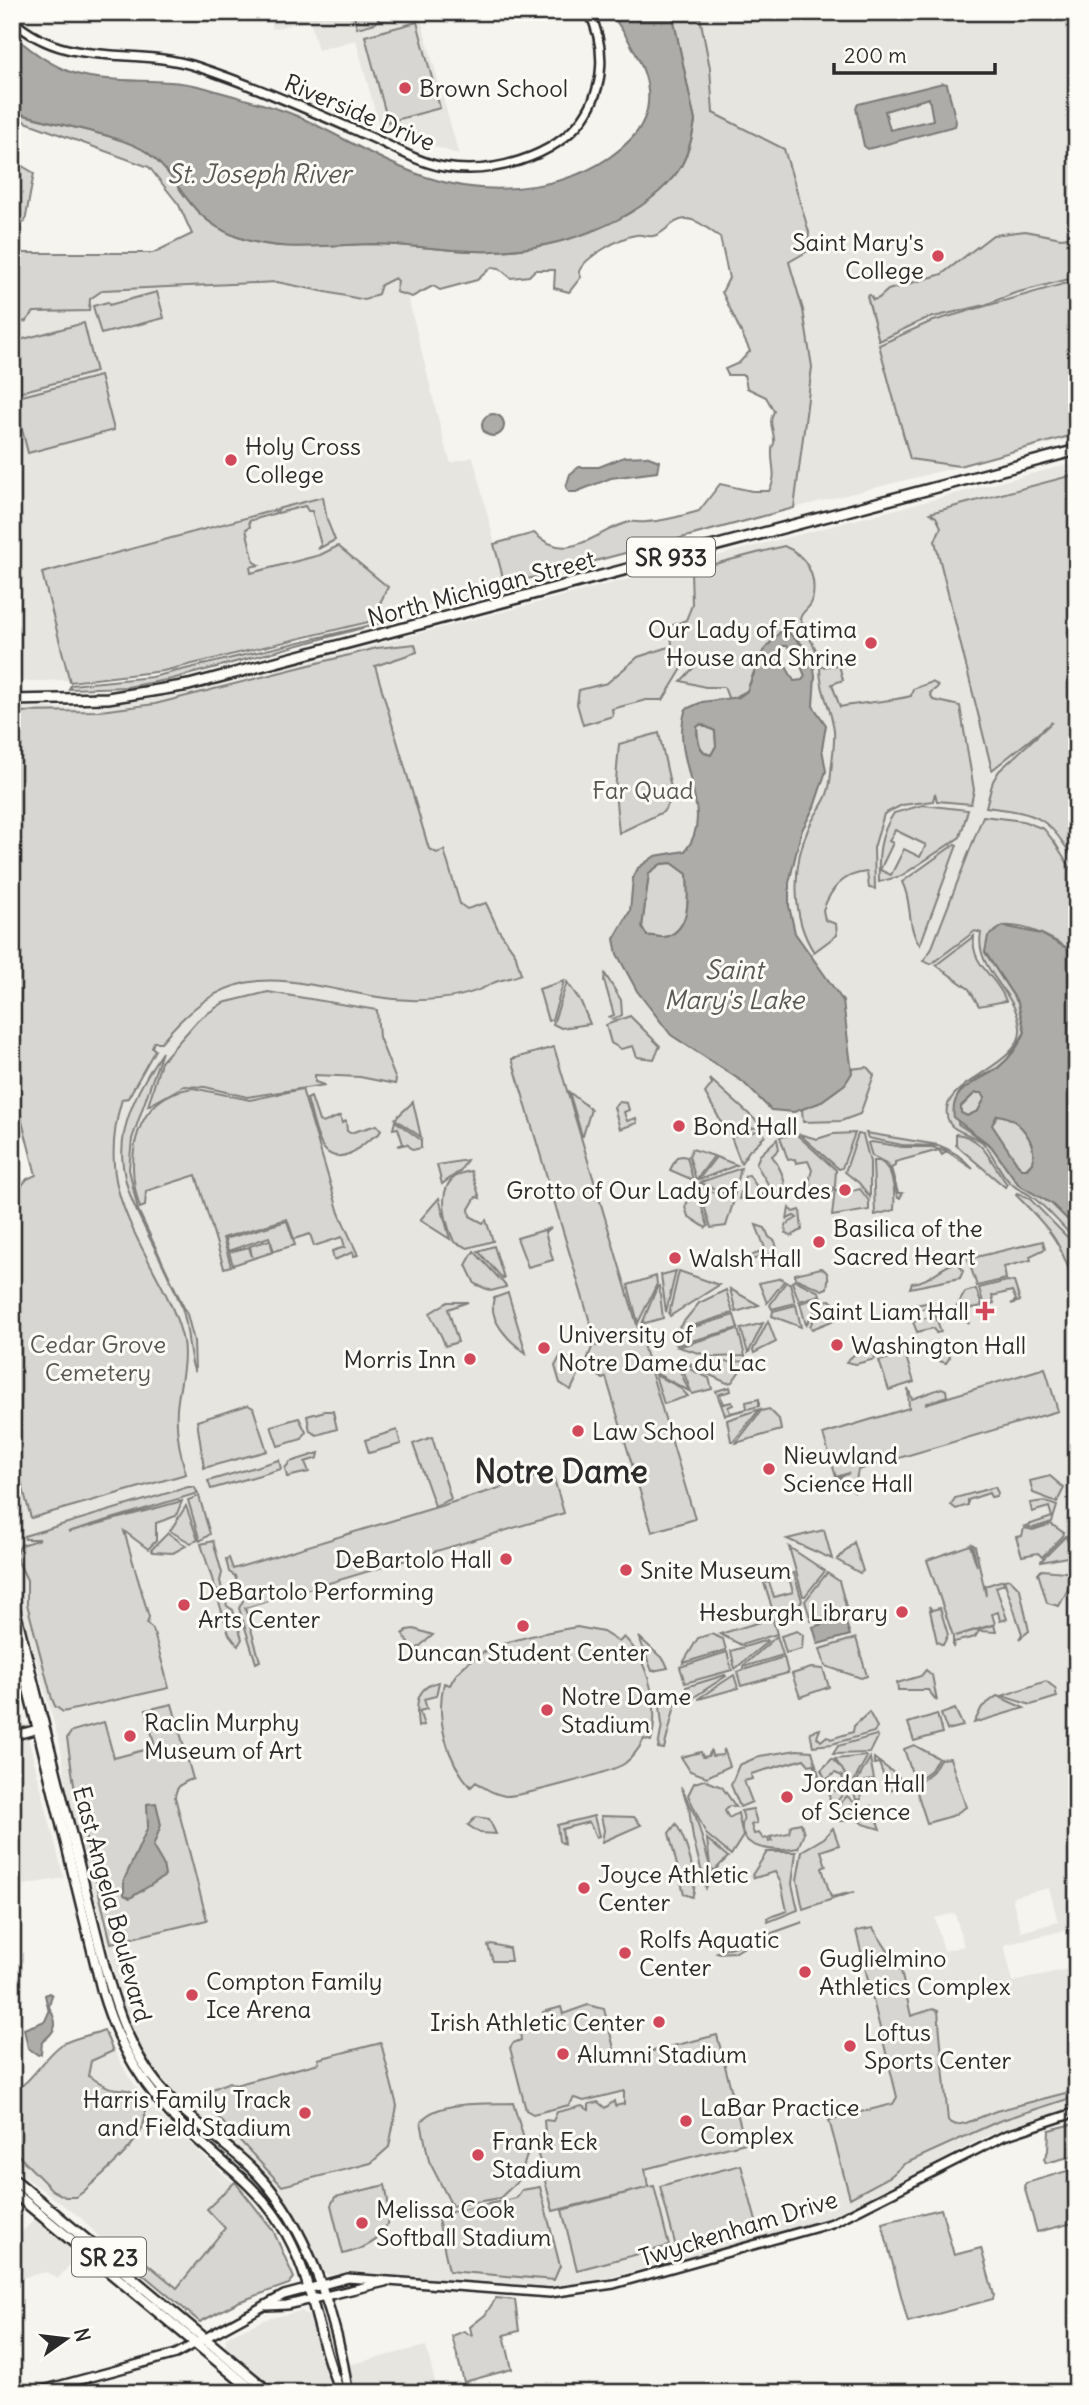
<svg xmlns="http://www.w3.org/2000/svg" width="1089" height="2405" viewBox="0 0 1089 2405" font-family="Delius,sans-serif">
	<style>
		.built { fill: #e6e5e0; fill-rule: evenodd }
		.green { fill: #d7d6d2; stroke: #81807e; stroke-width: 2; fill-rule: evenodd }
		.water { fill: #adaca9; stroke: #797877; stroke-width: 2; fill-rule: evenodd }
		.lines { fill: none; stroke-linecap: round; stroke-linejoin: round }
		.tertiary-casing { stroke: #2b2b2b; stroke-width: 12 }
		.secondary-casing { stroke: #2b2b2b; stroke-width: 13 }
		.primary-casing { stroke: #2b2b2b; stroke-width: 14 }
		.tertiary { stroke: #fdfcf7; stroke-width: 7 }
		.secondary { stroke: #fdfcf7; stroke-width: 8 }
		.primary { stroke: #fdfcf7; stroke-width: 9 }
		.poi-dot { fill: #d1495b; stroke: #fdfcf7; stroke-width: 2.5 }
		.labels { text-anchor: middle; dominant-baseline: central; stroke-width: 6; stroke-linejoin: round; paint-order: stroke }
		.shield { fill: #fdfcf7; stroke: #6a6a68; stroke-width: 2 }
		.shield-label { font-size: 23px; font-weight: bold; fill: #2b2b2b }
		.poi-label { font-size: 24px; fill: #2b2b2b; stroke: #fdfcf7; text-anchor: start }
		.street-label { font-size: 24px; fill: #2b2b2b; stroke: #fdfcf7 }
		.park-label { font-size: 24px; fill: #565655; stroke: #fdfcf7 }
		.water-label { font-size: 26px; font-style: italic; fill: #585857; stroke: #fdfcf7 }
		.district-label { font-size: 32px; font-weight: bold; fill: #2b2b2b; stroke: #fdfcf7 }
	</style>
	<rect width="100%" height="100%" fill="#f5f4ef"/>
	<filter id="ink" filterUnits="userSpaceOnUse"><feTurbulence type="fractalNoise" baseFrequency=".0143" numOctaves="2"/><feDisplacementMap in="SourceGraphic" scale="14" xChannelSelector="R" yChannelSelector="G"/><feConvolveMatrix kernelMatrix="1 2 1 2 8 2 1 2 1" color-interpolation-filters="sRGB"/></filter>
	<g filter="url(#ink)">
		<g class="built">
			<path d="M269 12H419L459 155 379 126 356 40 318 50 310 20 273 29Z"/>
			<path d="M699 12H1077V437L794 508 812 367 803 310 789 262 784 149 713 113 710 68Z"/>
			<path d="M395 245 445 446 451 463 473 457 505 585 317 634 98 679 12 682V274L287 246Z"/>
			<path d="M1077 462V2106L986 2136 877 2196 822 2220 590 2283 543 2286 356 2272 328 2275 321 2269 286 2204 251 2163 166 2085 145 2056 129 2025 68 1796 60 1744 12 1577V1500L25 1496 12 1448 52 1236 12 1084V708H89L191 693ZM1049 1888 1058 1922 1021 1932 1012 1897ZM955 1913 964 1946 944 1951 935 1918ZM1066 1930 1075 1967 1013 1982 1004 1945Z"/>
			<path d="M12 1660 16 1691 64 1878 12 1887Z"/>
			<path d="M107 2036 127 2074 151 2107 254 2202 273 2230 294 2274 291 2283 238 2302 200 2322 100 2238 80 2217 12 2168V2099L90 2040Z"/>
			<path d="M36 2218 78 2254 58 2279 46 2272 12 2280V2242Z"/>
			<path d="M302 2311 310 2317 333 2393H278L226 2347V2338L230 2335 266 2319Z"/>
			<path d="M426 2346 437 2390 426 2393H356L348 2365Z"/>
		</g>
		<g class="green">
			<path d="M353 12H382L376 23 357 28Z"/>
			<path d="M672 12H699L710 68 713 113 784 149 809 232 808 251 789 262 803 310 812 367 794 508 505 585 494 544 534 533C569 566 596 530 629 522 634 521 640 523 646 522 664 521 682 516 699 511L720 484 752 491H769C778 476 771 466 772 451 772 441 775 449 774 439 773 427 768 423 774 411L766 397 747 388 744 375H728L725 369 739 363 750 351 722 292 729 278 720 237C710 231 698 219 686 219 672 219 665 234 653 236 647 237 642 234 636 235 621 237 583 258 579 272L581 277 569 292 554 288 555 270H535L529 276 511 278 499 268 492 267 477 280 440 290 433 286 412 297 396 292 398 281 395 278 381 285 378 294 365 300 277 282 103 290 90 299 89 311 34 312 26 321 12 325V253H153L192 234 179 205 149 167 12 117V111C48 124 122 134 148 153 184 181 184 215 235 236 279 253 331 244 377 244 416 245 455 253 494 251 553 249 636 223 675 175 687 160 692 140 695 121Z"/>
			<path d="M417 22 440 108 388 122 365 36Z"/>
			<path d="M12 160 34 173 25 222 12 226Z"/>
			<path d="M1025 231 1061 238 1077 236V277L1015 293 985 305 925 319 879 341 867 296 870 295 873 300 879 298 888 290 942 274 993 235Z"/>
			<path d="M1077 280V434L959 466 910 459 879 345 930 322Z"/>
			<path d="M157 292 164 318 101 334 93 306 108 302 109 305Z"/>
			<path d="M84 323 96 372 13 394 12 342Z"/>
			<path d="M100 376 114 430 28 453 14 398Z"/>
			<path d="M1077 474V864C1047 817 1043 814 986 807L993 781 999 771 1052 722 992 770 935 541 941 527 936 517 930 513Z"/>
			<path d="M323 497 327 520 335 540 318 549 321 545 312 511H308L305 506 278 513 277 509Z"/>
			<path d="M275 510 276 513 249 521 250 527 246 529 254 562 259 565 250 567 251 573 320 555 338 546 388 587 380 603 381 619 163 671 70 682 42 573Z"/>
			<path d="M784 546C806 555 818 576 812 601 810 609 802 610 800 619L816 650 812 655 798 640 774 638 757 663 747 691 729 700 724 687H705L681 681 697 664 689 657 663 700H646L612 709 613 716 583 725 577 704 579 690 607 683 638 657 672 646 671 626 686 620 692 605 691 570Z"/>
			<path d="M396 619 172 679 127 687 69 689 71 685 152 677Z"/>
			<path d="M415 644 417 652 375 666 429 849 437 853 444 850 460 904 467 909 486 903 498 929 515 953 521 974C512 979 499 979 491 984 462 1001 413 1003 378 997 280 981 234 955 161 1042H154L152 1047 155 1050 128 1098 122 1099C100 1173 123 1212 157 1277 168 1297 178 1318 183 1341 186 1361 181 1380 178 1400 174 1425 179 1450 186 1474L31 1518 12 1448V1197L27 1179 36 1175 12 1083V712L100 711 155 704 377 648Z"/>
			<path d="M839 665 843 680 832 684 840 707C864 702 888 702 911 696L913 689 932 682 936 684 938 687 930 693 933 700 960 706 974 790 971 804 937 801 935 793 933 801 902 805 884 814 874 848 875 889 869 888 867 872C843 874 831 888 823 910L825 920 836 924 837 935 814 952C791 918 792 864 809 827 820 804 829 802 831 773 832 760 835 744 834 730 831 707 820 692 820 667Z"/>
			<path d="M701 724 715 731 716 746 711 755C698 752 698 739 697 727Z"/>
			<path d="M659 733 673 797 663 812 619 833 615 792 619 744Z"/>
			<path d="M923 805 968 810 960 837 901 876 879 882C878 856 879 835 894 813ZM895 830 926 845 920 857 904 849 891 875 880 870 893 843 889 841Z"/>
			<path d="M983 816 1023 821 1044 829 1055 843 1077 878V954C1055 940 1029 924 1003 926L985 952 1018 1003 1025 1032 1007 1060 996 1069 966 1084 958 1095V1124L991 1146 1019 1185 1052 1204 1077 1229V1241C1062 1227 1048 1208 1031 1196 1026 1192 1018 1190 1013 1185 999 1175 995 1154 982 1142 973 1135 955 1132 950 1124 927 1083 1024 1069 1020 1028 1017 991 974 970 981 933L975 931 931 964 923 961 931 950Z"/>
			<path d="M955 844 957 845 920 945C906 927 913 902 902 882Z"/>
			<path d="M672 863 687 874C688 894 692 925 669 936 663 939 654 935 647 936L642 927 649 873 661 864Z"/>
			<path d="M974 936C970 966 997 975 1006 1001L979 1006 969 989 936 965Z"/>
			<path d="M605 974 621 1000 622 1015 613 1020 609 1017 614 1015 604 980Z"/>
			<path d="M564 981 552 1020 548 1021 539 989Z"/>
			<path d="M567 982 581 1002 590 1024 561 1028 553 1024Z"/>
			<path d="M268 992 377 1010 379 1037 396 1080 395 1084 360 1077 315 1075V1082L325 1085 247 1097 205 1087 184 1086 148 1106 161 1062 198 1020 223 1003Z"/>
			<path d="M630 1016 660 1046 654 1059 637 1057 633 1046 621 1049 611 1043 606 1025Z"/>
			<path d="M554 1047 695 1519 652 1532 606 1377 603 1379 585 1365 593 1345 597 1346 512 1059Z"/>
			<path d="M162 1052 132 1139 129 1169 138 1210 187 1314 194 1341 195 1372C188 1360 189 1324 181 1305 137 1196 84 1168 162 1052Z"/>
			<path d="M867 1067 874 1075 860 1114 841 1121 803 1122 802 1109C817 1103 851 1086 851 1069Z"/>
			<path d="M710 1079 762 1126 728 1134 705 1093 712 1084Z"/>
			<path d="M193 1088 250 1100 302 1089 339 1213 358 1255 354 1256 353 1252 334 1260 332 1251 345 1247 342 1237 314 1246 310 1234 294 1239 287 1219 223 1238 231 1266 224 1268 196 1175 146 1191 145 1206 140 1208C124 1159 133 1096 193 1088Z"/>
			<path d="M569 1092 591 1109 583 1136H582Z"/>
			<path d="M975 1093H982L985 1098 978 1111 967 1116 961 1113V1107Z"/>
			<path d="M311 1097 319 1121 323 1123 340 1116 342 1123 346 1121 347 1131 350 1133 377 1125 381 1130 379 1134C371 1137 362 1146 353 1152 318 1170 316 1127 307 1099Z"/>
			<path d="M413 1102 421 1137 395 1119Z"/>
			<path d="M619 1102 627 1103 629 1110 624 1112 627 1121 636 1118 637 1123 620 1129 614 1107Z"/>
			<path d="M997 1115C1019 1117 1038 1142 1032 1163L1026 1169H1021L991 1125Z"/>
			<path d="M395 1121 421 1140V1148L413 1150 407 1144 398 1146 403 1144 398 1128 393 1129Z"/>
			<path d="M762 1130 765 1136 749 1151 741 1163 731 1137Z"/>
			<path d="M855 1133 842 1168 839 1169 799 1134 817 1139 833 1134Z"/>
			<path d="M866 1133 938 1145C952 1150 964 1159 973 1169L939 1146 902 1145 868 1138Z"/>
			<path d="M796 1134 836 1170 835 1186 829 1196 818 1197C810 1188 808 1182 812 1170L808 1161 796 1163 795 1159 788 1160 780 1137Z"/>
			<path d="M858 1134 863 1135 870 1162V1197L859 1183 845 1172Z"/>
			<path d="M956 1134C985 1137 991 1164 1007 1184L1005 1187 956 1145Z"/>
			<path d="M777 1139 779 1149 772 1156C778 1164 787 1180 784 1190L774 1194 756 1164 760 1155Z"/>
			<path d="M872 1142 902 1147H932L946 1152 942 1155 939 1150 895 1162V1166L891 1168 898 1193H903L900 1198H898L888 1164 872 1156 868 1143Z"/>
			<path d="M692 1149 714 1156 696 1180 689 1156Z"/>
			<path d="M682 1156 687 1157 693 1180 670 1170 677 1157Z"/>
			<path d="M716 1157 737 1165 699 1180V1179Z"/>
			<path d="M467 1160 460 1171 442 1184 437 1165Z"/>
			<path d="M873 1161H880C895 1169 895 1197 894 1210L875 1215Z"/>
			<path d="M741 1168 734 1197 700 1183 701 1182Z"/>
			<path d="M471 1171 480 1198 476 1197 469 1209 470 1216 483 1223 486 1220 493 1241 468 1248 454 1242C443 1217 433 1176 471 1171Z"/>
			<path d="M749 1175 764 1197 739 1199 745 1176Z"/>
			<path d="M698 1186 734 1200 726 1226 711 1228Z"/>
			<path d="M695 1187 708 1226 706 1228 688 1216 685 1207Z"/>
			<path d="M835 1189 842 1193 860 1189 869 1201V1210L832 1216Z"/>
			<path d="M1017 1193 1029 1198 1077 1247V1292C1060 1241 1054 1233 1016 1195Z"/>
			<path d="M439 1198 450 1239 420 1220Z"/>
			<path d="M789 1208 793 1212 800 1210 802 1230 791 1236 786 1233 785 1225 797 1218 794 1216 787 1219Z"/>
			<path d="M287 1221 295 1245 274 1251 269 1237 228 1251 225 1239Z"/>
			<path d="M756 1225 765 1228 769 1237 775 1241 778 1252 751 1260 752 1256 765 1248Z"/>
			<path d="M551 1228 545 1232 553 1260 528 1267 517 1238Z"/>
			<path d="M270 1240 273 1252 233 1265 229 1252 249 1247 252 1257 250 1246Z"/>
			<path d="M1043 1241 1045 1249 1030 1256 1031 1260 1004 1267 1006 1279 977 1286 968 1259Z"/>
			<path d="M494 1246 504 1278 503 1279 478 1251Z"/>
			<path d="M474 1251 506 1286V1287L491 1291 475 1284 466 1265Z"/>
			<path d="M958 1262 963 1271 960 1278 910 1288 912 1283C932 1281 939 1266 958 1262Z"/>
			<path d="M821 1268C831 1273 828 1279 827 1288L822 1290 795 1278V1274Z"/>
			<path d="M676 1271 666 1312 661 1275Z"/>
			<path d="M679 1271 719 1285 670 1316 669 1314Z"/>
			<path d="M656 1276 657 1284 638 1323 628 1285Z"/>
			<path d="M782 1278 784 1281 767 1303 759 1283Z"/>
			<path d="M795 1280 819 1292 820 1295 799 1301 792 1282Z"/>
			<path d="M1007 1281 1014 1282 1020 1301 1011 1304 1016 1300 1012 1291 992 1296 994 1303 984 1306 979 1288Z"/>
			<path d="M786 1282 790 1283 795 1303 772 1309 770 1305Z"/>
			<path d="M659 1286 663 1318 642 1324 657 1287Z"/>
			<path d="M730 1289 759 1305 736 1312Z"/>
			<path d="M976 1289 982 1306 964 1310 969 1324 955 1310 965 1292Z"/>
			<path d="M726 1290 733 1313 676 1331 699 1303Z"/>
			<path d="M508 1293 526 1353C510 1342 487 1320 494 1298Z"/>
			<path d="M821 1297 822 1299 806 1325 800 1303Z"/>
			<path d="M830 1300 837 1307V1319L812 1329 810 1326 824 1301Z"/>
			<path d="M448 1302H468L448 1309 458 1342 445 1346C442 1333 434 1326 430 1313Z"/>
			<path d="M931 1302 941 1332 936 1333 934 1328 917 1332 913 1322 932 1316 930 1306 898 1318 897 1310 901 1308Z"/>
			<path d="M796 1305 801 1327 772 1316 773 1311Z"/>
			<path d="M734 1315 738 1328 677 1345 673 1340 674 1333Z"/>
			<path d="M768 1321 776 1342 754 1353 753 1350Z"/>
			<path d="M763 1323 749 1352 748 1353 741 1329Z"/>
			<path d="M738 1329 745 1356 713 1357 678 1347Z"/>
			<path d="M870 1340 875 1359 856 1364 846 1362Z"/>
			<path d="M945 1341 950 1357 946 1363 936 1360 933 1348 909 1356 912 1352Z"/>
			<path d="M562 1353 581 1369 571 1390 560 1383 555 1366Z"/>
			<path d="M905 1354 914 1382 889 1390 879 1361Z"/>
			<path d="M747 1361 732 1382 727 1383 686 1364Z"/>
			<path d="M677 1364 689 1391 655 1373 656 1369Z"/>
			<path d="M681 1365 709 1378 712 1389 692 1394Z"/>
			<path d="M1045 1368 1058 1411 858 1470 854 1491 839 1478 849 1473 836 1477 823 1434 909 1408 908 1388 912 1399 942 1388 946 1390 947 1396 925 1404Z"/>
			<path d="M655 1375 678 1386 688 1396 664 1404Z"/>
			<path d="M730 1387 731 1391 720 1394 723 1404 732 1402 733 1405 728 1407 730 1413 747 1409 746 1402 759 1399V1406L725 1415 716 1391Z"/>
			<path d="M248 1405 253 1408 267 1451 204 1468 197 1421Z"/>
			<path d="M760 1409 734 1441H731L727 1420Z"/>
			<path d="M769 1409 779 1419 781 1430 736 1443 761 1411Z"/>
			<path d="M325 1411H333L337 1429 317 1435 310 1431 307 1416Z"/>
			<path d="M299 1418 306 1432 302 1439 278 1446 271 1426Z"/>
			<path d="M397 1430 401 1444 369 1453 365 1440Z"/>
			<path d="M432 1437 451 1499 435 1506 413 1444Z"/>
			<path d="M319 1453 318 1458 305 1462 309 1472 287 1477 285 1468 290 1462Z"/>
			<path d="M279 1460 281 1469 211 1489 208 1481Z"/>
			<path d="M552 1472 564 1513 245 1608 260 1661 256 1663 239 1608 243 1601 235 1576 229 1572 226 1559 229 1558 233 1569Z"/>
			<path d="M1050 1476 1064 1488 1057 1502 1033 1493 1030 1481Z"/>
			<path d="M188 1487H194L198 1493 68 1532 182 1501 176 1516 156 1523V1541L148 1549 124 1531 149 1617 147 1624 153 1629 169 1688 63 1712 55 1706 52 1699 27 1604V1580L15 1555 21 1545 40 1539H25L24 1536Z"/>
			<path d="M995 1487 998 1493 996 1496 991 1497 989 1493 968 1500V1505L956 1509 951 1505 955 1498Z"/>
			<path d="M199 1496 210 1534 200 1541 188 1500Z"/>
			<path d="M1044 1501 1057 1506 1052 1522 1033 1528 1025 1526 1052 1517 1049 1507 1032 1512 1030 1503Z"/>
			<path d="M186 1506 198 1540 191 1543 170 1531Z"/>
			<path d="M1051 1524 1064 1533 1063 1536 1042 1557 1038 1553 1022 1556 1016 1537 1022 1536 1024 1528 1033 1530Z"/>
			<path d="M824 1530 832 1559 787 1539Z"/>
			<path d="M168 1533 186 1546 173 1553 153 1552 151 1550Z"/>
			<path d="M1066 1536 1072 1556 1041 1562V1561Z"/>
			<path d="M213 1541 222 1573 220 1581 222 1589 216 1591 201 1544Z"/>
			<path d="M854 1542 863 1571 860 1573 837 1560Z"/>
			<path d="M972 1544 975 1546 986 1596 985 1586 1003 1580 1004 1584 996 1587 1007 1619 1000 1621 998 1612 992 1614 995 1624 955 1636 994 1625 996 1632 979 1631 975 1637 954 1642 953 1648V1636L927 1560 970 1545 977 1566Z"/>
			<path d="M789 1547 825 1571 805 1596H803Z"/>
			<path d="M1042 1570 1077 1573 1059 1606 1047 1603 1038 1573Z"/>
			<path d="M794 1573 802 1601 786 1618 773 1611 764 1583 769 1582 774 1597 793 1592 788 1574Z"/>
			<path d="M827 1573 839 1581 847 1610 811 1621 805 1601Z"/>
			<path d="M1010 1579 1020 1589 1029 1631 1019 1639 1022 1634 1004 1580Z"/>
			<path d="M225 1597 227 1606 233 1610 242 1639 238 1646 229 1634 218 1599Z"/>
			<path d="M929 1606 932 1610 940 1608 948 1635 943 1645 937 1642Z"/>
			<path d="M756 1609 771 1614 777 1634 741 1645 720 1634 760 1622Z"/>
			<path d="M577 1627 603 1632 619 1642 624 1637C649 1661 660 1708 651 1741L644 1739C639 1749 633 1757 624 1764 609 1773 519 1797 505 1796 494 1794 485 1789 476 1782L471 1787C447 1761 435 1718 444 1683L450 1685C468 1644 537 1634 577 1627Z"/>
			<path d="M414 1629 433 1635 413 1652 403 1634 407 1630Z"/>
			<path d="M797 1631 803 1635 802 1649 786 1653 781 1636Z"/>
			<path d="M711 1634 723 1639 726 1650 683 1663 698 1638Z"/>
			<path d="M777 1636 783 1655 743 1667V1666Z"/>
			<path d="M639 1637 665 1661 668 1668 652 1671Z"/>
			<path d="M856 1638 867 1676 861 1678 825 1666 820 1649Z"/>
			<path d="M767 1640 768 1641 735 1669 731 1651Z"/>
			<path d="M727 1652 732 1670 685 1683 680 1667Z"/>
			<path d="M784 1657 788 1673 741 1686 737 1672Z"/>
			<path d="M811 1668 823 1669 829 1687 800 1697 792 1674Z"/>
			<path d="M926 1670 932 1675 937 1701 928 1690H898L897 1683 921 1676Z"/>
			<path d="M725 1675 726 1676 688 1701 686 1687Z"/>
			<path d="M734 1675 738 1688 699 1699V1698Z"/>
			<path d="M1046 1681 1055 1688 1057 1697 1031 1705 1002 1696Z"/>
			<path d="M439 1682 436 1696 424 1699 427 1709 419 1711 424 1725 418 1727C416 1707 414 1687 439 1682Z"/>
			<path d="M675 1690 676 1702 664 1749 658 1748 662 1725 659 1696 668 1695Z"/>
			<path d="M997 1696 1024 1708 974 1723 982 1707Z"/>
			<path d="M172 1704 193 1779C183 1782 176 1786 175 1797L207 1920 111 1943 76 1798 67 1738 72 1731 104 1722 114 1758 155 1747 146 1710Z"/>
			<path d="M955 1709 963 1726 947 1730 941 1714Z"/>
			<path d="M869 1712 877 1727 874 1732 832 1744 813 1746 810 1732 820 1729 817 1737 821 1741 827 1736 831 1739 853 1732 854 1726Z"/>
			<path d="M937 1714 942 1733 914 1741 908 1723Z"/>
			<path d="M876 1735 878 1737 870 1753 833 1754 838 1746Z"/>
			<path d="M914 1745 938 1758 931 1770 915 1782 904 1749Z"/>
			<path d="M724 1749 730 1766 707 1777 690 1771 681 1757 701 1752 703 1757 708 1756 711 1751 712 1756 723 1755Z"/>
			<path d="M797 1750 812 1751 821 1782 814 1764 809 1765 804 1759 751 1774 752 1779 744 1781 752 1802 740 1807 731 1785 739 1765 760 1756Z"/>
			<path d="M867 1757 852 1785 835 1759 866 1756Z"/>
			<path d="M870 1758 874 1779 859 1783 861 1799 856 1800 853 1788Z"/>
			<path d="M874 1758 899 1777V1788L889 1791 879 1763 874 1764Z"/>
			<path d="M950 1758 966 1807 952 1816 927 1823 915 1786 933 1771 940 1759Z"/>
			<path d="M832 1759 842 1769 850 1785 835 1804 830 1800 828 1788 834 1791 840 1790 844 1783 842 1776 835 1773 826 1780 821 1770Z"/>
			<path d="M704 1780 722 1787 736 1807 729 1806 725 1811 729 1818 738 1813 743 1836 731 1855 706 1834 688 1795 694 1783Z"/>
			<path d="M681 1787 696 1817 712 1873 706 1888 693 1838 689 1808Z"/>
			<path d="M847 1796 855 1803 852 1816 846 1821H836V1808Z"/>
			<path d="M871 1806 880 1829 863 1824 854 1816 857 1811Z"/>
			<path d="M753 1809 757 1823 751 1825 754 1834 759 1833 763 1839 768 1838 769 1842 772 1841 770 1837 789 1833 791 1825 801 1823 804 1833 798 1848C779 1852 740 1851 742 1825 743 1820 745 1817 741 1811Z"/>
			<path d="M594 1816 599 1836 596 1837 589 1822 562 1829 564 1844 559 1841 557 1825Z"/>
			<path d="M601 1816 634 1817 641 1825 602 1842 604 1830Z"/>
			<path d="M476 1817 489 1819 496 1834 480 1833 468 1825Z"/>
			<path d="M676 1824C685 1837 700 1883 692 1897L684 1894 669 1833Z"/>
			<path d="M833 1828 839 1845 821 1851 826 1866 822 1868 831 1897 854 1892 803 1909 797 1880 802 1851 824 1838Z"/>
			<path d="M707 1839 728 1857 714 1871 710 1865Z"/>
			<path d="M767 1852H796L792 1884 798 1910 768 1922 767 1918 787 1911 781 1883 775 1872 754 1878 752 1875Z"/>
			<path d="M803 1922 761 1937 736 1952 715 1953Z"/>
			<path d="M873 1928 901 1971 911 2016 933 2009 938 2011 948 2121 956 2125 966 2123 996 2111 1077 2090V2096L999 2121 904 2164 891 2176 850 2198 829 2120 893 2104 897 2097 856 1931Z"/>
			<path d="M491 1944 509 1948 511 1961H493L488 1946Z"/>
			<path d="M588 2005 604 2009 617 2060 717 2035 745 2143 645 2169 648 2187 654 2186 669 2246 577 2270 562 2210 646 2188 553 2211 534 2140 545 2133 544 2120 553 2121 557 2112 582 2106 589 2110V2104L598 2102 605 2108 614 2101 615 2106 624 2104V2091L584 2101 574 2098 569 2105 533 2114 526 2110 510 2048 513 2043 521 2040 519 2022 544 2018 543 2012 561 2007 563 2014Z"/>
			<path d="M104 2030 113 2051 91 2061 88 2076C94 2079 100 2083 106 2086 114 2091 125 2087 132 2092 174 2122 104 2171 83 2192L76 2197H65L52 2190 12 2149V2091C28 2087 45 2056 61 2045 73 2037 90 2036 104 2030Z"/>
			<path d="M381 2043 397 2106 389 2147 371 2163 282 2186 216 2115 210 2090 229 2082 235 2085 319 2063 318 2059Z"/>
			<path d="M513 2103 528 2152 519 2180 500 2198 452 2206 429 2161 421 2122C435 2100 489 2104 513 2103Z"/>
			<path d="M1077 2123V2155L1046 2163 1044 2159 1048 2151 1049 2130Z"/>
			<path d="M741 2165 757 2225 676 2247 660 2186Z"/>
			<path d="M1077 2168V2222L1037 2232 1024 2186 1026 2183Z"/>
			<path d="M235 2182 273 2230 294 2278 289 2284 238 2302 200 2322 122 2257 128 2248 177 2288 225 2228 207 2209Z"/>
			<path d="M385 2185C395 2227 386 2243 343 2254L331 2205 335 2197Z"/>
			<path d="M540 2187 560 2266 554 2280 449 2271 437 2215 516 2198 522 2190Z"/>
			<path d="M941 2209 954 2255 981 2248 994 2295 993 2299 908 2322 882 2223Z"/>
			<path d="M496 2298 515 2300 519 2331 504 2335 512 2369 464 2382 452 2336 464 2331 472 2336 470 2327 485 2315Z"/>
		</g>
		<g class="water">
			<path d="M610 12H672L695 121C692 140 687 160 675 175 634 225 556 249 494 251 455 253 416 245 377 244 331 244 279 254 235 236 185 216 184 182 148 153 123 134 48 124 12 111V34C32 52 58 71 85 76 130 85 169 75 216 91 243 99 271 105 297 116 340 135 381 162 426 177 492 199 580 191 630 140 670 99 636 50 610 12Z"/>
			<path d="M943 83 947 84 956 122 955 126 868 149 864 146 856 108 858 104ZM929 98 933 120 890 130 885 111Z"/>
			<circle cx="493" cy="425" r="11"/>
			<path d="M646 456 659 461 657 472 611 478 576 492H569L566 487 570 474 579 467H599L624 457Z"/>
			<path d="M780 632H788L812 655 815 676 813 706 826 725 822 749 826 771 814 807 801 832 789 883V906L795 933 843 1001 852 1073 845 1084 819 1103 794 1112 771 1110 743 1082 671 1035 637 991 617 954 614 939 630 911 633 878 638 868 655 856 685 851C719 811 668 758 686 709L702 702 739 697 747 691 763 651ZM782 646H787L796 654 805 676 802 680 794 681 779 654ZM701 724 715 731 716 746 711 755C698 753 697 739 697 727ZM672 863 687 874C688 894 692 925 669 936 663 939 654 935 647 936L642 927 649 873 661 864Z"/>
			<path d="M1003 926 1041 934 1077 954V1229L1052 1204 1019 1185 991 1146 954 1118C949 1086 979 1083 998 1068 1010 1058 1019 1046 1025 1032L1018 1003 985 952 988 936ZM975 1093H982L985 1098 978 1111 967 1116 961 1113V1106ZM997 1115C1019 1117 1038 1142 1032 1163L1027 1169H1021L992 1125Z"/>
			<path d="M844 1617 850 1635 818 1644 813 1627Z"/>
			<path d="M156 1803 161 1825 153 1847 163 1864 165 1876 130 1898 124 1895V1880L148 1827 147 1804Z"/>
			<path d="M49 1993 52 1995 49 2007C58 2023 58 2030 42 2042L41 2054 38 2055 28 2048 24 2029 45 2021 49 2012 45 1995Z"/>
		</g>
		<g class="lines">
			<g class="tertiary-casing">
				<g id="tertiary">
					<path d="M12 20C69 71 132 45 198 67 255 86 311 111 366 135 392 146 416 162 444 167 491 175 554 158 583 118 605 87 606 46 589 12"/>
					<path d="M12 1736 42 1728"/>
					<path d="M267 2306 287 2305 385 2282"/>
					<path d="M32 2393 176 2354 284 2295 348 2278 550 2293 614 2284 832 2223 1004 2136 1077 2112"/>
				</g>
			</g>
			<g class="secondary-casing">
				<g id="secondary">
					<path d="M12 1597 104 1964C117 2012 133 2060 169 2097 200 2129 239 2151 268 2186 312 2240 338 2324 348 2393"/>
					<path d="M12 1624 102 1991C117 2043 146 2093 187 2130 220 2161 255 2184 280 2223 314 2275 316 2338 341 2393"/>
				</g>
			</g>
			<g class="primary-casing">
				<g id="primary">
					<path d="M12 700 108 698 189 685 1077 450"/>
					<path d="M12 2178 270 2393"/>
					<path d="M12 2191 256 2393"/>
				</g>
			</g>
			<use href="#tertiary" class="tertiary"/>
			<use href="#secondary" class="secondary"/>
			<use href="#primary" class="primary"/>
		</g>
	</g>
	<g class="poi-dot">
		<circle cx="405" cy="88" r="7"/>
		<circle cx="938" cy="256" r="7"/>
		<circle cx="231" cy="460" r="7"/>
		<circle cx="871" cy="643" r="7"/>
		<circle cx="679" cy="1126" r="7"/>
		<circle cx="845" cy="1190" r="7"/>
		<circle cx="819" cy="1242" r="7"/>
		<circle cx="675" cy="1258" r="7"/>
		<path d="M981.5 1300.5h7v7h7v7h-7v7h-7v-7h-7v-7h7z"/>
		<circle cx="837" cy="1345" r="7"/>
		<circle cx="544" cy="1348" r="7"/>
		<circle cx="470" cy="1359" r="7"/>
		<circle cx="578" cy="1431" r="7"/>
		<circle cx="769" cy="1469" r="7"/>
		<circle cx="506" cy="1559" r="7"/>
		<circle cx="626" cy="1570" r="7"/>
		<circle cx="184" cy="1605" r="7"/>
		<circle cx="902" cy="1612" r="7"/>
		<circle cx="523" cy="1626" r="7"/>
		<circle cx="547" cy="1710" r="7"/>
		<circle cx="130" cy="1736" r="7"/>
		<circle cx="787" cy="1797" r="7"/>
		<circle cx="584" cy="1888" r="7"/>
		<circle cx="625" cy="1953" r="7"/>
		<circle cx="805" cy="1972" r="7"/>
		<circle cx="192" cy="1995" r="7"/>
		<circle cx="659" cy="2022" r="7"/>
		<circle cx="850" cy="2046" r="7"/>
		<circle cx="563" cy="2054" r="7"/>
		<circle cx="305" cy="2113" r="7"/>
		<circle cx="686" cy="2121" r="7"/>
		<circle cx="478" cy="2155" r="7"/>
		<circle cx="362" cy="2223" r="7"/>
	</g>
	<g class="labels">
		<g class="shield">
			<rect x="627" y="537.5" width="88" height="39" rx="5"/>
			<rect x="72" y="2237.5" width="74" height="39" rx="5"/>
		</g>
		<g class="shield-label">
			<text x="671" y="557">SR 933</text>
			<text x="109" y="2257">SR 23</text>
		</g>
		<g class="poi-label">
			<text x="419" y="88">Brown School</text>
			<text x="924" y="242" text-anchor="end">Saint Mary's<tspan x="924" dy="28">College</tspan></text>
			<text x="245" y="446">Holy Cross<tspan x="245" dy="28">College</tspan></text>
			<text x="857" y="629" text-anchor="end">Our Lady of Fatima<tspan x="857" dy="28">House and Shrine</tspan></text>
			<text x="693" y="1126">Bond Hall</text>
			<text x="831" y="1190" text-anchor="end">Grotto of Our Lady of Lourdes</text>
			<text x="833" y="1228">Basilica of the<tspan x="833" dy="28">Sacred Heart</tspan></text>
			<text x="689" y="1258">Walsh Hall</text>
			<text x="969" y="1311" text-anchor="end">Saint Liam Hall</text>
			<text x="558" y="1334">University of<tspan x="558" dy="28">Notre Dame du Lac</tspan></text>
			<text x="851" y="1345">Washington Hall</text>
			<text x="456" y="1359" text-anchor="end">Morris Inn</text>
			<text x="592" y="1431">Law School</text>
			<text x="783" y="1455">Nieuwland<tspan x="783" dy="28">Science Hall</tspan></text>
			<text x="492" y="1559" text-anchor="end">DeBartolo Hall</text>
			<text x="640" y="1570">Snite Museum</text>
			<text x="198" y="1591">DeBartolo Performing<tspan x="198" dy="28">Arts Center</tspan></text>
			<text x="888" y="1612" text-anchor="end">Hesburgh Library</text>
			<text x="523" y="1652" text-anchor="middle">Duncan Student Center</text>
			<text x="561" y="1696">Notre Dame<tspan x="561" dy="28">Stadium</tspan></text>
			<text x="144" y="1722">Raclin Murphy<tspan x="144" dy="28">Museum of Art</tspan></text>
			<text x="801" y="1783">Jordan Hall<tspan x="801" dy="28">of Science</tspan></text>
			<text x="598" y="1874">Joyce Athletic<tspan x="598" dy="28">Center</tspan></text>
			<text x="639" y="1939">Rolfs Aquatic<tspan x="639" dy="28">Center</tspan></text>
			<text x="819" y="1958">Guglielmino<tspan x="819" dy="28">Athletics Complex</tspan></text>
			<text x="206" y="1981">Compton Family<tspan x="206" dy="28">Ice Arena</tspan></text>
			<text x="645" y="2022" text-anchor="end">Irish Athletic Center</text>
			<text x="864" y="2032">Loftus<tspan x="864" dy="28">Sports Center</tspan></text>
			<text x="577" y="2054">Alumni Stadium</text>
			<text x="291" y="2099" text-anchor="end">Harris Family Track<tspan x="291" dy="28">and Field Stadium</tspan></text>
			<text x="700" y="2107">LaBar Practice<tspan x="700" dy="28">Complex</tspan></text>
			<text x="492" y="2141">Frank Eck<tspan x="492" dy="28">Stadium</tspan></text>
			<text x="376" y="2209">Melissa Cook<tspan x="376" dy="28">Softball Stadium</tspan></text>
		</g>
		<g class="street-label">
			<text transform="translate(360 112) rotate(23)">Riverside Drive</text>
			<text transform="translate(481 588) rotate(-15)">North Michigan Street</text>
			<text transform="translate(113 1904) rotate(75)">East Angela Boulevard</text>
			<text transform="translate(738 2228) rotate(-17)">Twyckenham Drive</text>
		</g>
		<g class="park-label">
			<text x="643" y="790">Far Quad</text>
			<text x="98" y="1344">Cedar Grove<tspan x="98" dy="28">Cemetery</tspan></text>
		</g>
		<g class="water-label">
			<text x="259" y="173">St. Joseph River</text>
			<text x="734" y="969">Saint<tspan x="734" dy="30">Mary's Lake</tspan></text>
		</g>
		<g class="district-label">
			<text x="561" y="1471">Notre Dame</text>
		</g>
	</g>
	<rect width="1089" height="2405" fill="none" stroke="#fdfcf7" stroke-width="42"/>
	<rect x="21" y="21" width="1047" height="2363" fill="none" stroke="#2b2b2b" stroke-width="2.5" filter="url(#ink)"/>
	<g transform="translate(66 2339) rotate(76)" stroke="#fdfcf7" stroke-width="5" paint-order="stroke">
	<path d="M0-5L12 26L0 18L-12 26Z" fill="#2b2b2b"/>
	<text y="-10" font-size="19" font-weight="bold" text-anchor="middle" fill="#2b2b2b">N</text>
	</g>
	<path d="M834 63v10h161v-10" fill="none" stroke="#2b2b2b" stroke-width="3.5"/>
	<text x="844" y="63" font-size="21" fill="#2b2b2b" stroke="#fdfcf7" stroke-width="5" paint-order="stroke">200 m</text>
</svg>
